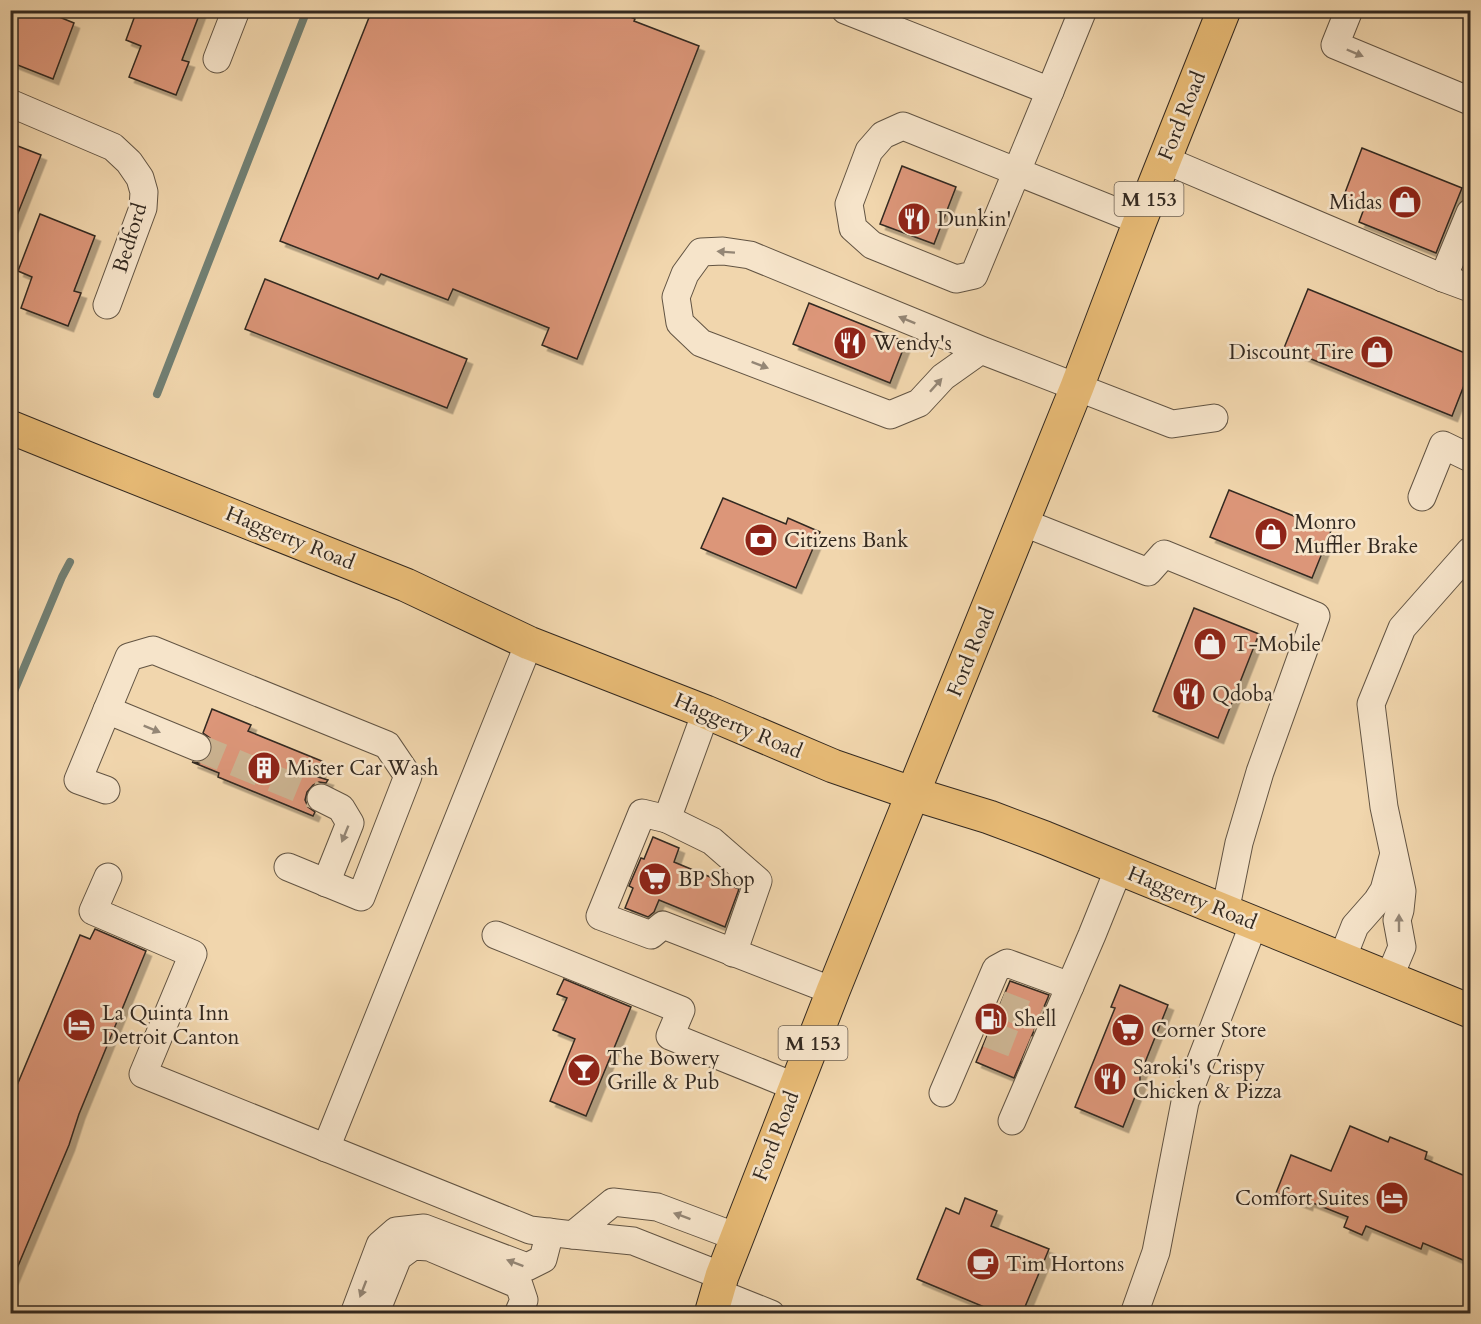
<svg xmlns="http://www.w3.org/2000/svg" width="1481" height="1324" viewBox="0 0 1481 1324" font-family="Cardo,serif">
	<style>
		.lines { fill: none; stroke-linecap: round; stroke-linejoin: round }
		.stream { stroke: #717f73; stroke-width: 8 }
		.building { fill: #dc9679; stroke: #332920; stroke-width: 1.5; filter: url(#shadow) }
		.minor-tunnel { stroke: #cbb391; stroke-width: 27; stroke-dasharray: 27 14; stroke-linecap: butt }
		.minor-casing { stroke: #625443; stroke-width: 29 }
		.major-casing { stroke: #332920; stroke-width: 35 }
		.minor { stroke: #f6e4ca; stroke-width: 27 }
		.major { stroke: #e8bb76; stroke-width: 33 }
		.oneway { fill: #948675 }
		.labels { text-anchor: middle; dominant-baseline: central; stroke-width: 5; stroke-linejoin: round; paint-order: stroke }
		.shield { fill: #f6e4ca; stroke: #6e6153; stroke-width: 1.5 }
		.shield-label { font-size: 20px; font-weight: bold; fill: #332920 }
		.street-label { font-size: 21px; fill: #332920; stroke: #f6e4ca }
		.poi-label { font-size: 21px; fill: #332920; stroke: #f6e4ca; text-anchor: start }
	</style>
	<defs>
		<filter id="shadow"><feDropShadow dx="5.5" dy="5.5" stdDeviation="0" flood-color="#0004"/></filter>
	</defs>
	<rect width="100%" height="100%" fill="#f1d6ad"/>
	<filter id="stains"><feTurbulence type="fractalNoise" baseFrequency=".00333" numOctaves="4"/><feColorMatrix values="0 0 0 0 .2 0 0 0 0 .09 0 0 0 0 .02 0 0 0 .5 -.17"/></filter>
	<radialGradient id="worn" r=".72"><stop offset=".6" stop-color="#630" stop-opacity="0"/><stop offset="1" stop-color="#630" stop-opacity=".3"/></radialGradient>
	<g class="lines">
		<g class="stream">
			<path d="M157 394 307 10"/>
			<path d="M10 701 62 577 70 562"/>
		</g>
	</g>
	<g class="building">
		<path d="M10 10H42L74 23 53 79 10 62Z"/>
		<path d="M137 10H201L182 60 189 62 176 95 129 77 141 46 126 40Z"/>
		<path d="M372 10H615L635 19 634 21 699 46 577 359 542 345 549 328 453 289 448 300 381 274 378 279 280 241Z"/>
		<path d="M10 143 41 155 12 228H10Z"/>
		<path d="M1362 148 1462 188 1436 253 1359 222 1365 206 1343 198Z"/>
		<path d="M902 166 956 187 934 244 880 224Z"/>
		<path d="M40 214 95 236 74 291 81 293 68 326 21 308 32 277 18 271Z"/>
		<path d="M265 279 467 359 447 408 245 329Z"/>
		<path d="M1308 289 1470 355V370L1452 416 1284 348Z"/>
		<path d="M809 303 906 342 890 383 793 344Z"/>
		<path d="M1229 490 1331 531 1312 578 1210 537Z"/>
		<path d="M723 498 786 524 788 518 820 532 796 588 701 548Z"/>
		<path d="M1194 608 1259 634 1218 738 1153 711Z"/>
		<path d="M212 709 251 725 248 731 324 762 318 777 328 780 326 783 319 782 313 785 307 792 305 800 308 807 315 812 313 816 218 777 219 773 192 762 199 763 206 760 212 752V744L210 738 203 733Z"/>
		<path d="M653 837 679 848 674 862 739 889 725 927 659 900 654 912 648 917 625 908 633 888 629 886 641 858 644 859Z"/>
		<path d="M95 929 146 951 79 1114 69 1145 10 1285V1102L80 935 90 939Z"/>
		<path d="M564 979 631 1007 586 1116 550 1101 575 1039 553 1030 567 998 557 994Z"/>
		<path d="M1010 981 1049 995 1014 1078 976 1062Z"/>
		<path d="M1120 985 1168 1005 1140 1075V1084L1123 1127 1075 1107 1115 1008 1111 1007Z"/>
		<path d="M1350 1126 1388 1142 1390 1137 1427 1152 1425 1159 1470 1178V1263L1423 1243 1421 1249 1366 1226 1362 1235 1344 1227 1348 1217 1308 1201 1307 1205 1276 1193 1291 1155 1331 1171Z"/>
		<path d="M965 1198 997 1211 991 1226 1049 1249 1022 1314H1001L917 1279 946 1208 959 1214Z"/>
	</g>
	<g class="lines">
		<g class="minor-tunnel">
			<path d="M197 747 321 798"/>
			<path d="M1000 1004 1044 1021"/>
			<path d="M988 1034 1032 1051"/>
		</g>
		<g class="minor-casing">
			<g id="minor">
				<path d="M845 10 1050 91 1083 10"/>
				<path d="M1349 10 1335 45 1470 101"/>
				<path d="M217 59 236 10"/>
				<path d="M1050 91 974 275 956 279 872 245 853 228 849 204 869 151 883 135 903 126 1140 221"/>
				<path d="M10 103 113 147 129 162 140 178 144 192 143 208 107 305"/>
				<path d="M1165 160 1443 278 1470 288"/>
				<path d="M1443 278 1470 213"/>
				<path d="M981 350 943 377 919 403 890 415 701 343 680 323 676 297 685 274 701 252 723 251 750 255 981 350 1172 424 1214 418"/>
				<path d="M1422 497 1443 445 1470 458"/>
				<path d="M1022 522 1148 572 1164 554 1316 616 1260 772 1239 843 1225 912"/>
				<path d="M107 710 197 747"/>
				<path d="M706 712 667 819 712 841 758 881 733 953"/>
				<path d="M106 790 78 780 129 657 153 650 387 745 408 776 361 897 288 867"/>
				<path d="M321 798 341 808 350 823 326 883"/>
				<path d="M667 819 642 813 600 916 651 935 663 925 833 991"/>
				<path d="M108 877 93 911 193 954 143 1074 530 1230 573 1235"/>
				<path d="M496 935 681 1010 670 1036 796 1087"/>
				<path d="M1342 959 1355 926 1377 901 1384 890 1393 857"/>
				<path d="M1389 978 1402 947 1397 920 1400 910 1402 891 1384 807 1371 704 1402 628 1470 551"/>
				<path d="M943 1093 996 969 1007 963 1070 986"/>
				<path d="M1012 1121 1092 935 1119 868"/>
				<path d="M326 1148 529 643"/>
				<path d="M722 1276 633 1241 573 1235 613 1202 657 1207 737 1237"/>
				<path d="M716 1292 771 1314"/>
				<path d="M354 1314 380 1245 396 1231 424 1228 527 1267 543 1259 550 1232"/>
				<path d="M375 1314 398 1257 413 1246 429 1247 519 1285 524 1300 518 1314"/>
				<path d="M1134 1314 1156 1252 1185 1102 1254 923"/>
			</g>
		</g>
		<g class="major-casing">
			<g id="major">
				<path d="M10 427 89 459 406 585 529 643 706 712 833 766 914 794 989 817 1045 838 1470 1011"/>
				<path d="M711 1314 722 1276 833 991 1077 387 1140 221 1224 10"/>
			</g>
		</g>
		<use href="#minor" class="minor"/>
		<use href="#major" class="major"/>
	</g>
	<defs><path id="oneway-solid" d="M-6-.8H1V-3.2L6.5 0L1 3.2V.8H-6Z" transform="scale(1.5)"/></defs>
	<g class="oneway">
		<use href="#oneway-solid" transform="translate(1355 53) rotate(23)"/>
		<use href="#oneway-solid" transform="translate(726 252) rotate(-176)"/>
		<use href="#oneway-solid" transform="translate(907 320) rotate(-158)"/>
		<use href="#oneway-solid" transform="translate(760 365) rotate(21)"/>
		<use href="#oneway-solid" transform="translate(936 385) rotate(-48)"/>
		<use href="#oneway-solid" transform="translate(152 729) rotate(22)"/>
		<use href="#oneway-solid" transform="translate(345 834) rotate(112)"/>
		<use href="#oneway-solid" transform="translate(1399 923) rotate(-90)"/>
		<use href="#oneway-solid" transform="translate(682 1216) rotate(-160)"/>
		<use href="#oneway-solid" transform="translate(515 1263) rotate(-159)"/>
		<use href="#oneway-solid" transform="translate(363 1289) rotate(111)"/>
	</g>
	<defs>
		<g id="shop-disc" transform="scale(1.725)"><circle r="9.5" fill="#8f2418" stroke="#f6e4ca"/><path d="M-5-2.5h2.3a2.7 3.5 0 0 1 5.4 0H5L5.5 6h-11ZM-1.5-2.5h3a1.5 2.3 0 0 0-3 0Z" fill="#fff"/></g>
		<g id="restaurant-disc" transform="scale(1.725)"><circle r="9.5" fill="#8f2418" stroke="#f6e4ca"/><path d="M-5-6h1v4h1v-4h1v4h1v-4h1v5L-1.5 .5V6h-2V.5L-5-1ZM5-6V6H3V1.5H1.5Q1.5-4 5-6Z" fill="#fff"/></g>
		<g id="bank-disc" transform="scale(1.725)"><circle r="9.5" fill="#8f2418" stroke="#f6e4ca"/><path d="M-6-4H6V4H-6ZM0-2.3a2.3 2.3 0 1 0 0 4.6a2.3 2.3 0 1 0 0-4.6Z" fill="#fff"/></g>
		<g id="building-disc" transform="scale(1.725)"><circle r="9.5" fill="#8f2418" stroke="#f6e4ca"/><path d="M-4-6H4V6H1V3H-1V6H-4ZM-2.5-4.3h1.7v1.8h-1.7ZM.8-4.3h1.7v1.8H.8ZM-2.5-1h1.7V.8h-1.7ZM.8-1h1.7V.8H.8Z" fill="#fff"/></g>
		<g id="supermarket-disc" transform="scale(1.725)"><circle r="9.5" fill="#8f2418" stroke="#f6e4ca"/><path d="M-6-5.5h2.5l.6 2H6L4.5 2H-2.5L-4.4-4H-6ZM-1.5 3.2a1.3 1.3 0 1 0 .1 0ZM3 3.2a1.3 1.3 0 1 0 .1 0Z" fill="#fff"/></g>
		<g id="fuel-disc" transform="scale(1.725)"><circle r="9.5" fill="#8f2418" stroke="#f6e4ca"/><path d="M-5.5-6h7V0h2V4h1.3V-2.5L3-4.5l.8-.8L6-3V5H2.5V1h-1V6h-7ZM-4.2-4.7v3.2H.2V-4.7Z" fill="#fff"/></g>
		<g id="hotel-disc" transform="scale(1.725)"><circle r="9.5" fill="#8f2418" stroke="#f6e4ca"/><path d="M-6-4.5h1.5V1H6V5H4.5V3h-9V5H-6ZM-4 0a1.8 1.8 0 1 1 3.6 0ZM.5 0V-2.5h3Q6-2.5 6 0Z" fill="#fff"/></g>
		<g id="bar-disc" transform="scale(1.725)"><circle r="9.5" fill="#8f2418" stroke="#f6e4ca"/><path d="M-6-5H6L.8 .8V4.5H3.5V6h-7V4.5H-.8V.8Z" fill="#fff"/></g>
		<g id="cafe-disc" transform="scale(1.725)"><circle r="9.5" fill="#8f2418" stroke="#f6e4ca"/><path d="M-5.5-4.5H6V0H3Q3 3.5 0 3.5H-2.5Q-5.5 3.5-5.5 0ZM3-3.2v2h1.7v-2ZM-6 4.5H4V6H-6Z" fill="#fff"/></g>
	</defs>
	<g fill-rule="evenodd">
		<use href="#shop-disc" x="1405" y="202"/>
		<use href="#restaurant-disc" x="914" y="219"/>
		<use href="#restaurant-disc" x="850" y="343"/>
		<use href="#shop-disc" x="1377" y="352"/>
		<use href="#shop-disc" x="1271" y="534"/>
		<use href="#bank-disc" x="761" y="540"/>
		<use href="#shop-disc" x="1210" y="644"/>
		<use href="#restaurant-disc" x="1189" y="694"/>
		<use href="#building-disc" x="264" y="768"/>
		<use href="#supermarket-disc" x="655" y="879"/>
		<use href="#fuel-disc" x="991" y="1019"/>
		<use href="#hotel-disc" x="79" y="1025"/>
		<use href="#supermarket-disc" x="1128" y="1030"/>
		<use href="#bar-disc" x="584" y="1070"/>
		<use href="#restaurant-disc" x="1110" y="1079"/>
		<use href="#hotel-disc" x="1392" y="1198"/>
		<use href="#cafe-disc" x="983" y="1264"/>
	</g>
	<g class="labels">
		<g class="shield">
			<rect x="1114.5" y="182" width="69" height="34" rx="4.5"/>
			<rect x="778.5" y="1026" width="69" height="34" rx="4.5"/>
		</g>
		<g class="shield-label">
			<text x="1149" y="199">M 153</text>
			<text x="813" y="1043">M 153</text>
		</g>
		<g class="street-label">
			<text transform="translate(1182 116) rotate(-68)">Ford Road</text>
			<text transform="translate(130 238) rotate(-73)">Bedford</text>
			<text transform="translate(290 538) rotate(22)">Haggerty Road</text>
			<text transform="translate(971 652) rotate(-68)">Ford Road</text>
			<text transform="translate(738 726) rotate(23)">Haggerty Road</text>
			<text transform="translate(1192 898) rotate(22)">Haggerty Road</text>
			<text transform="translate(776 1136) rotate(-69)">Ford Road</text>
		</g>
		<g class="poi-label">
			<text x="1382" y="202" text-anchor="end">Midas</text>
			<text x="937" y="219">Dunkin'</text>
			<text x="873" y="343">Wendy's</text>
			<text x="1354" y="352" text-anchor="end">Discount Tire</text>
			<text x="1294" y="522">Monro<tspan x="1294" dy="24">Muffler Brake</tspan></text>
			<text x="784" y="540">Citizens Bank</text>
			<text x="1233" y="644">T-Mobile</text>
			<text x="1212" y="694">Qdoba</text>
			<text x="287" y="768">Mister Car Wash</text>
			<text x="678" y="879">BP Shop</text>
			<text x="102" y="1013">La Quinta Inn<tspan x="102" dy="24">Detroit Canton</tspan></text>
			<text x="1014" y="1019">Shell</text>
			<text x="1151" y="1030">Corner Store</text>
			<text x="607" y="1058">The Bowery<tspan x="607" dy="24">Grille &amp; Pub</tspan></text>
			<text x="1133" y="1067">Saroki's Crispy<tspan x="1133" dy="24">Chicken &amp; Pizza</tspan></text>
			<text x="1369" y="1198" text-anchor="end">Comfort Suites</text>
			<text x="1006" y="1264">Tim Hortons</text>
		</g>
	</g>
	<rect width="1481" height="1324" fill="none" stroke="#f1d6ad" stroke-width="36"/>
	<rect x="12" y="12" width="1457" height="1300" fill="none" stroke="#332920" stroke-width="3"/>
	<rect x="18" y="18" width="1445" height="1288" fill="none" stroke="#332920" stroke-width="1.5"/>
	<rect width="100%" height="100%" filter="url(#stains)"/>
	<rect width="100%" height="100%" fill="url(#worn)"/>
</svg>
